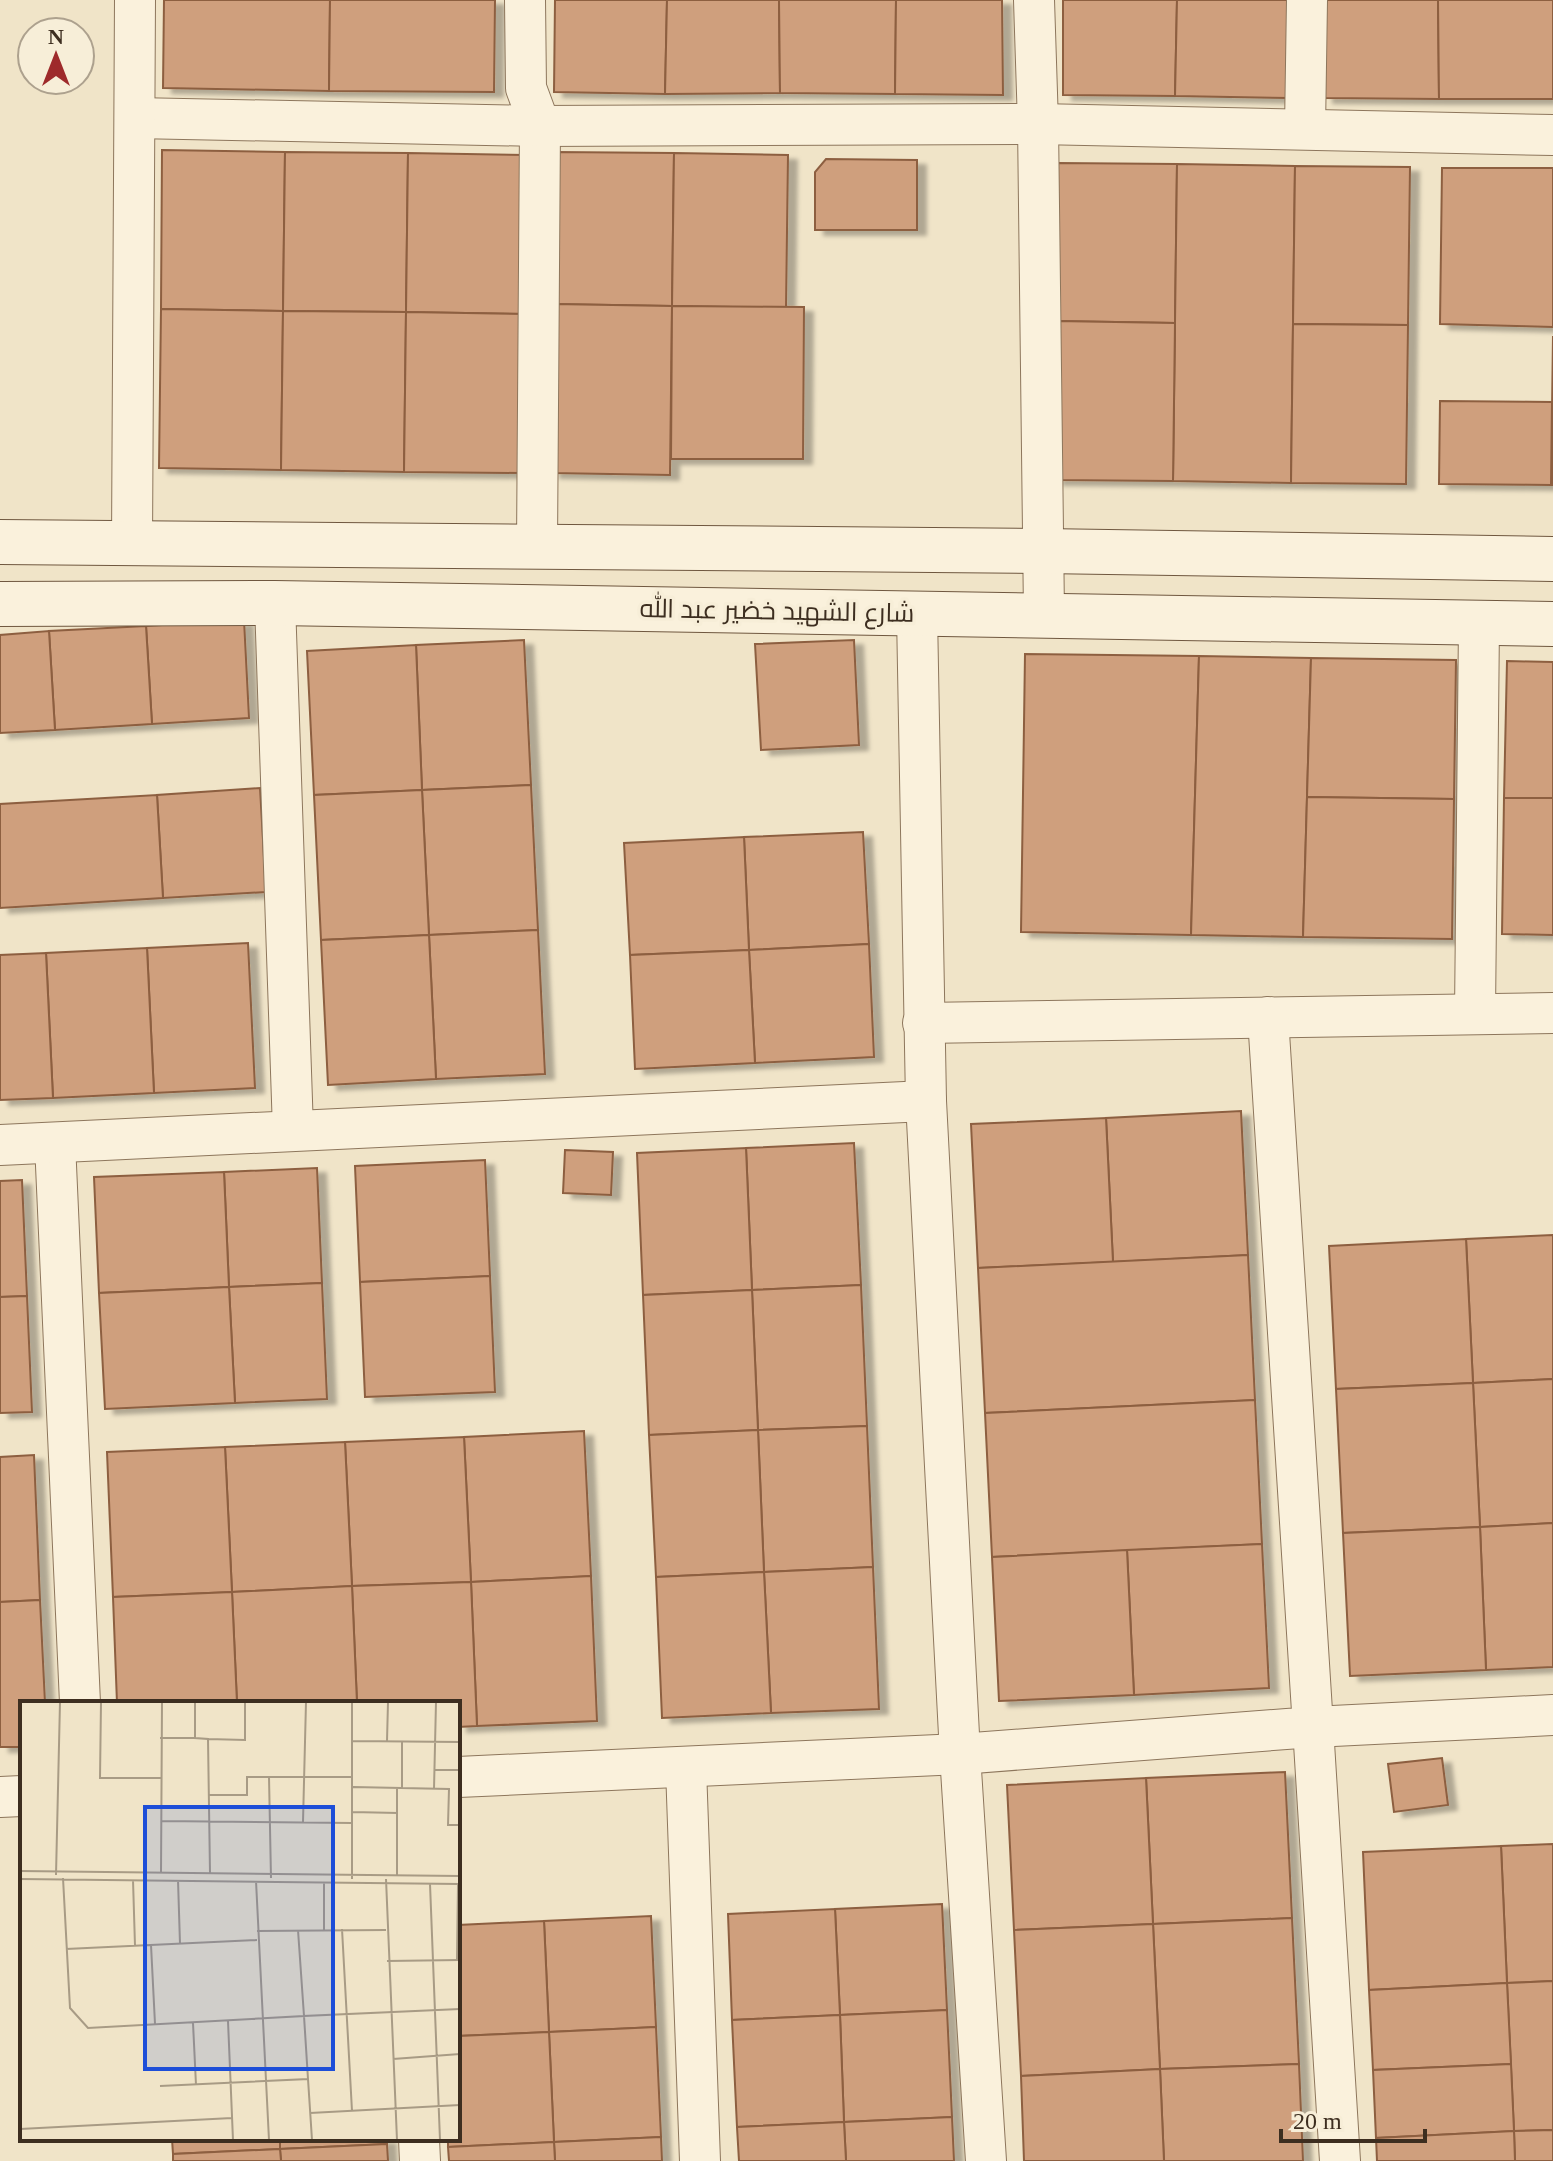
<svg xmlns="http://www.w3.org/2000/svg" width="1553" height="2161" viewBox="0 0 1553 2161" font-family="'Times New Roman',Cairo,serif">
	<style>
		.building { fill: #cf9f7d; stroke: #8d5f41; stroke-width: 2; filter: url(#shadow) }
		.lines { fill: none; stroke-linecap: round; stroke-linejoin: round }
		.minor-casing { stroke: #8d765c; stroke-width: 42 }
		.secondary-casing { stroke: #6f573f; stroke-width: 46 }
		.minor { stroke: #faf1dc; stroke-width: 40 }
		.secondary { stroke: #faf1dc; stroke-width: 44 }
		.labels { text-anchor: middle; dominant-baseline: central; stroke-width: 7; stroke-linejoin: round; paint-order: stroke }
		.street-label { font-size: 26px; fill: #3d2e20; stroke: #f7eed8 }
		.inset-road { fill: none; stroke: #a89b85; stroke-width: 2 }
		.view { fill: #1d4ed8; fill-opacity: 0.15; stroke: #1d4ed8; stroke-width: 4 }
		.inset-edge { fill: none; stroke: #3d2e20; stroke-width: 4 }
	</style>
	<defs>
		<filter id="shadow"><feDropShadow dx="9" dy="5" stdDeviation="2" flood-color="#0004"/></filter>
	</defs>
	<rect width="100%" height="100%" fill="#f0e4c8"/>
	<g class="building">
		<path d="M164 0H330L329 91 163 88Z"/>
		<path d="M330 0H495L494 92 329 91Z"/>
		<path d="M555 0H667L665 94 554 92Z"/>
		<path d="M667 0H779L780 93 665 94Z"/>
		<path d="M779 0H896L895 94 780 93Z"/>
		<path d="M896 0H1002L1003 95 895 94Z"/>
		<path d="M1063 0H1177L1175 96 1063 95Z"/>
		<path d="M1177 0H1288V98L1175 96Z"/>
		<path d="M1324 0H1438L1439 99 1324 98Z"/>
		<path d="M1438 0H1553V99H1439Z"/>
		<path d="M162 150 285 152 283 311 161 309Z"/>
		<path d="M285 152 408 153 406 312 283 311Z"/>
		<path d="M555 152 674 153 672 306 553 304Z"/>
		<path d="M408 153 526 155 525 314 406 312Z"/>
		<path d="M674 153 788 155 786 308 672 306Z"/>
		<path d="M826 159 917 160V230H815V172Z"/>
		<path d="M1058 163 1177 164 1175 323 1056 321Z"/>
		<path d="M1177 164 1295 166 1291 483 1173 481Z"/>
		<path d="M1295 166 1410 167 1408 325 1293 324Z"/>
		<path d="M1442 168H1553V327L1440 324Z"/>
		<path d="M553 304 672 306 670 475 551 473Z"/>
		<path d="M672 306 804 307 803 459H671Z"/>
		<path d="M161 309 283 311 281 470 159 468Z"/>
		<path d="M283 311 406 312 404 472 281 470Z"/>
		<path d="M406 312 525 314 523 473 404 472Z"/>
		<path d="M1056 321 1175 323 1173 481 1054 480Z"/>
		<path d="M1293 324 1408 325 1406 484 1291 483Z"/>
		<path d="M1553 336V485H1551Z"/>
		<path d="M1440 401 1552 402 1551 485 1439 484Z"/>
		<path d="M244 620 249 718 152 724 146 626Z"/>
		<path d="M146 626 152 724 55 730 49 631Z"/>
		<path d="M49 631 55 730 0 733V635Z"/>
		<path d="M524 640 531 785 422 790 416 645Z"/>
		<path d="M854 640 859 745 761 750 755 644Z"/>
		<path d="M416 645 422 790 314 795 307 651Z"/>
		<path d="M1025 654 1199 656 1191 935 1021 932Z"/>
		<path d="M1199 656 1311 658 1303 937 1191 935Z"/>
		<path d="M1311 658 1456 660 1454 799 1307 797Z"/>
		<path d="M1507 661 1553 662V798H1504Z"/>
		<path d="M531 785 538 930 429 935 422 790Z"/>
		<path d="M260 788 266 892 163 898 157 795Z"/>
		<path d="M422 790 429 935 321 940 314 795Z"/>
		<path d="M157 795 163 898 0 908V804Z"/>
		<path d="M1307 797 1454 799 1452 939 1303 937Z"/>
		<path d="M1504 798H1553V935L1502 934Z"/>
		<path d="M863 832 869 944 749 950 744 837Z"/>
		<path d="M744 837 749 950 630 955 624 843Z"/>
		<path d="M538 930 545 1074 436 1079 429 935Z"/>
		<path d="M429 935 436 1079 328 1085 321 940Z"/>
		<path d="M248 943 255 1088 154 1093 147 948Z"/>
		<path d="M869 944 874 1057 755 1063 749 950Z"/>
		<path d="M147 948 154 1093 53 1098 46 953Z"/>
		<path d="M749 950 755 1063 635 1069 630 955Z"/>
		<path d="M46 953 53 1098 0 1100V955Z"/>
		<path d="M1241 1111 1248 1255 1113 1262 1106 1118Z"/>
		<path d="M1106 1118 1113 1262 978 1268 971 1124Z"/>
		<path d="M854 1143 861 1285 752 1290 746 1148Z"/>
		<path d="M746 1148 752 1290 643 1295 637 1153Z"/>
		<path d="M565 1150 613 1152 611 1195 563 1193Z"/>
		<path d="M485 1160 490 1276 360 1282 355 1166Z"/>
		<path d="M317 1168 322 1283 229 1287 224 1172Z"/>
		<path d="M224 1172 229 1287 99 1293 94 1177Z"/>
		<path d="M22 1180 27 1296 0 1297V1181Z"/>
		<path d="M1553 1235V1379L1473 1383 1466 1239Z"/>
		<path d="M1466 1239 1473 1383 1336 1389 1329 1246Z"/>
		<path d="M1248 1255 1255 1400 985 1413 978 1268Z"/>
		<path d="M490 1276 495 1392 365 1397 360 1282Z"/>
		<path d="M322 1283 327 1399 235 1403 229 1287Z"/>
		<path d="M861 1285 867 1426 758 1430 752 1290Z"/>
		<path d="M229 1287 235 1403 105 1409 99 1293Z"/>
		<path d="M752 1290 758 1430 649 1435 643 1295Z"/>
		<path d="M27 1296 32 1412 0 1413V1297Z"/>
		<path d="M1553 1379V1523L1480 1527 1473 1383Z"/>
		<path d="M1473 1383 1480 1527 1343 1533 1336 1389Z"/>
		<path d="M1255 1400 1262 1544 992 1557 985 1413Z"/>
		<path d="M867 1426 873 1567 764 1572 758 1430Z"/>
		<path d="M758 1430 764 1572 656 1577 649 1435Z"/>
		<path d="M584 1431 591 1576 471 1582 464 1437Z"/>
		<path d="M464 1437 471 1582 352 1586 345 1442Z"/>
		<path d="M345 1442 352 1586 232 1592 225 1447Z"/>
		<path d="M225 1447 232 1592 113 1597 107 1452Z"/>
		<path d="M34 1455 40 1600 0 1602V1457Z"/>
		<path d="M1553 1523V1667L1486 1670 1480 1527Z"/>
		<path d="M1480 1527 1486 1670 1350 1676 1343 1533Z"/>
		<path d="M1262 1544 1269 1688 1134 1695 1127 1550Z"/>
		<path d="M1127 1550 1134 1695 999 1701 992 1557Z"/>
		<path d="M873 1567 879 1709 771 1713 764 1572Z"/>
		<path d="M764 1572 771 1713 662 1718 656 1577Z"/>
		<path d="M591 1576 597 1721 477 1726 471 1582Z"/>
		<path d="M471 1582 477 1726 458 1727V1703H357L352 1586Z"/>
		<path d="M352 1586 357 1703H237L232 1592Z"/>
		<path d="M232 1592 237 1703H117L113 1597Z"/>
		<path d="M40 1600 45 1703H22V1747H0V1602Z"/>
		<path d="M1442 1758 1448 1805 1394 1812 1388 1764Z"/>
		<path d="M1285 1772 1292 1918 1153 1924 1146 1778Z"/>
		<path d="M1146 1778 1153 1924 1014 1930 1007 1785Z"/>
		<path d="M1553 1844V1981L1507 1983 1501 1846Z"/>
		<path d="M1501 1846 1507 1983 1369 1990 1363 1852Z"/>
		<path d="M942 1904 947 2010 840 2015 835 1909Z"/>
		<path d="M835 1909 840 2015 732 2020 728 1914Z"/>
		<path d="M651 1916 656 2027 549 2032 544 1921Z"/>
		<path d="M1292 1918 1299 2064 1160 2069 1153 1924Z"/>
		<path d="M544 1921 549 2032 458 2036V1925Z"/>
		<path d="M1153 1924 1160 2069 1021 2076 1014 1930Z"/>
		<path d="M1553 1981V2130L1514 2131 1507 1983Z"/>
		<path d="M1507 1983 1511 2064 1373 2070 1369 1990Z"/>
		<path d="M947 2010 952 2117 844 2122 840 2015Z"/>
		<path d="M840 2015 844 2122 737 2127 732 2020Z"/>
		<path d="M656 2027 661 2137 554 2142 549 2032Z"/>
		<path d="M549 2032 554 2142 448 2147V2139H458V2036Z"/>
		<path d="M1299 2064 1303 2161H1164L1160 2069Z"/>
		<path d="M1511 2064 1514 2131 1376 2138 1373 2070Z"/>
		<path d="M1160 2069 1164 2161H1024L1021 2076Z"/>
		<path d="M952 2117 954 2161H846L844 2122Z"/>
		<path d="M844 2122 846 2161H739L737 2127Z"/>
		<path d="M1553 2130V2161H1515L1514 2131Z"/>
		<path d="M1514 2131 1515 2161H1377L1376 2138Z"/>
		<path d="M661 2137 662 2161H555L554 2142Z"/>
		<path d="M172 2139H280V2149L173 2154Z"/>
		<path d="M280 2139H387V2144L280 2149Z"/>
		<path d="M554 2142 555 2161H449L448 2147Z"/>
		<path d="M387 2144 388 2161H281L280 2149Z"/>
		<path d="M280 2149 281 2161H173V2154Z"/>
	</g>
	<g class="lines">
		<g class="minor-casing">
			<g id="minor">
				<path d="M525 0 526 88 540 126 537 546"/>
				<path d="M1034 0 1038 124 1044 614"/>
				<path d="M135 118 540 126 1038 124 1553 135"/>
				<path d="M1305 129 1307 0"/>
				<path d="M132 544 135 0"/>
				<path d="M275 603 293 1130"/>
				<path d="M917 614 926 1101 960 1754 986 2161"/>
				<path d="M1475 1014 1479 623"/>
				<path d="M923 1023 1553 1013"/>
				<path d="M55 1143 80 1703"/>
				<path d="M0 1145 926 1101"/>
				<path d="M686 1768 700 2161"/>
				<path d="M458 1777 960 1754 1313 1727 1268 1017"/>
				<path d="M0 1797 22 1796"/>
				<path d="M419 2139 420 2161"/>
				<path d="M1340 2161 1313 1727 1553 1715"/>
			</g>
		</g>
		<g class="secondary-casing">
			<g id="secondary">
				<path d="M0 542 1043 551 1553 559"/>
				<path d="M0 604 275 603 1553 624"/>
			</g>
		</g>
		<use href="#minor" class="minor"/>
		<use href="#secondary" class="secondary"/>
	</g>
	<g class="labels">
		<g class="street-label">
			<text transform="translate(777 611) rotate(1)">شارع الشهيد خضير عبد الله</text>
		</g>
	</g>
	<g transform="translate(20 1701)">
		<rect width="440" height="440" fill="#f0e4c8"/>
		<path class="inset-road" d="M81 1 80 77H141M175 1V37L188 38 190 172M332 1V178M140 37H175M188 38 225 39V1M332 40 440 41M367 40 368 1M415 69H440M249 76 251 177M333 86 429 88 428 124H440M377 88V174M382 88V41M414 88 416 1M188 94H227V76H333M332 111 378 112M141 120 332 122M283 121 286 1M0 170 440 175M141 172 142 1M36 174 40 1M43 177 50 307 68 327 284 315 278 229M0 178 440 183M366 178 377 439M113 179 115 245M158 179 160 243M236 180 249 439M410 183 420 439M322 228 332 410M304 229V181M237 230 366 229M131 244 135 323M46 248 237 239M437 259 438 183M367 260 440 259M208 320 213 439M173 322 176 384M373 358 440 353M288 378 292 439M140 385 288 378 284 315 440 308M290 412 440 404M0 428 212 417"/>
		<path class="view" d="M125 106H313V368H125Z"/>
		<rect width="440" height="440" class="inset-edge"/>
	</g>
	<g transform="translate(56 56)"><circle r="38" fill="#f7eed8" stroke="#ada18e" stroke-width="2"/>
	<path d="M0-6L14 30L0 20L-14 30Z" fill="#9e2a2b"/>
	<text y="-12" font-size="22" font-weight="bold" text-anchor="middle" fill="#3d2e20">N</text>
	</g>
	<path d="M1281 2129v12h144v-12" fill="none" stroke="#3d2e20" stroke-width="4"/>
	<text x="1293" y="2129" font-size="24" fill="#3d2e20" stroke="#f7eed8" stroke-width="6" paint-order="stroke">20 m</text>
</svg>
